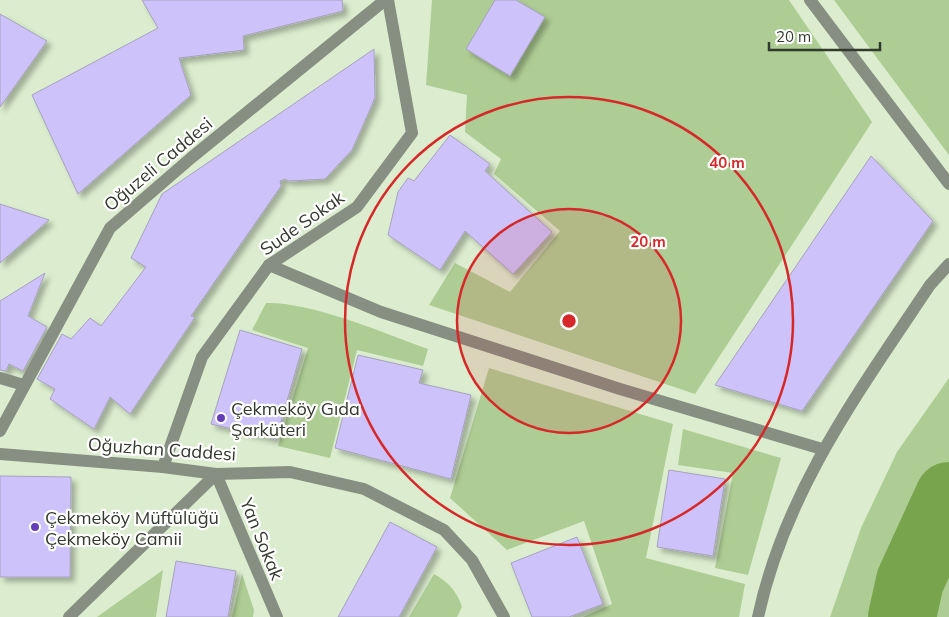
<svg xmlns="http://www.w3.org/2000/svg" width="949" height="617" viewBox="0 0 949 617" font-family="Mulish,sans-serif">
	<style>
		.green { fill: #aecd94 }
		.lines { fill: none; stroke-linecap: round; stroke-linejoin: round }
		.river { stroke: #78a44e; stroke-width: 68 }
		.building { fill: #cdc3fa; stroke: #a6a1bf; filter: url(#shadow) }
		.minor { stroke: #878e82; stroke-width: 12 }
		.ring { fill: none; stroke: #d62828; stroke-width: 2.5 }
		.poi-dot { fill: #653eb7; stroke: #fff; stroke-width: 2 }
		.labels { text-anchor: middle; dominant-baseline: central; stroke-width: 4.5; stroke-linejoin: round; paint-order: stroke }
		.street-label { font-size: 18px; fill: #32392d; stroke: #fff }
		.poi-label { font-size: 18px; fill: #32392d; stroke: #fff; text-anchor: start }
		.centre { fill: #d62828; stroke: #fff; stroke-width: 2.5 }
		.ring-label { font-size: 15px; text-anchor: middle; font-weight: bold; fill: #d62828; stroke: #fff; stroke-width: 4.5; stroke-linejoin: round; paint-order: stroke }
	</style>
	<defs>
		<filter id="shadow"><feDropShadow dx="4.5" dy="4.5" stdDeviation="2.5" flood-color="#0004"/></filter>
	</defs>
	<rect width="100%" height="100%" fill="#dbedce"/>
	<g class="green">
		<path d="M432 0H789L872 122 695 394 429 305 455 263 510 292 560 231 494 174 501 159 465 132 467 95 426 85Z"/>
		<path d="M834 0H949V155Z"/>
		<path d="M266 303C313 302 383 333 428 349L423 366 357 350 330 458 278 446 308 348 252 330Z"/>
		<path d="M489 368 673 424 646 558 745 584 739 617H583L612 604 584 521 507 550 450 498Z"/>
		<path d="M949 378V617H830L861 528 897 452Z"/>
		<path d="M683 429 781 458 748 575 715 568 733 473 678 465Z"/>
		<path d="M163 570 156 617H97Z"/>
		<path d="M242 574 254 610 253 617H232Z"/>
		<path d="M434 574C448 582 457 591 462 607L457 617H409Z"/>
	</g>
	<g class="lines">
		<path class="river" d="M902 617 910 581 949 496"/>
	</g>
	<g class="building">
		<path d="M142 0H342L343 11 243 36 244 50 179 58 191 95 78 194 32 95 158 28Z"/>
		<path d="M495 0H516L545 17 510 76 466 49Z"/>
		<path d="M0 14 47 41 0 107Z"/>
		<path d="M374 49 375 98 352 150 325 179 289 181 285 179 280 181 281 186 191 316 195 317 130 414 110 397 94 429 50 399 55 389 37 379 62 334 71 339 90 318 101 326 146 267 131 258 162 194Z"/>
		<path d="M450 135 490 164 485 171 552 232 513 274 465 231 440 270 388 235 398 192 408 178 414 181Z"/>
		<path d="M871 156 933 221 802 411 715 385Z"/>
		<path d="M0 204 49 220 0 263Z"/>
		<path d="M45 273 28 316 47 327 23 371 9 364 6 371 0 370V301Z"/>
		<path d="M240 330 302 349 276 439 211 424Z"/>
		<path d="M358 355 423 370 419 383 471 395 451 479 335 448Z"/>
		<path d="M669 470 725 479 713 556 657 547Z"/>
		<path d="M0 476 71 477 70 577H0Z"/>
		<path d="M390 522 437 547 399 617H338Z"/>
		<path d="M577 537 603 604 569 617H532L511 563Z"/>
		<path d="M176 561 236 571 228 617H166Z"/>
	</g>
	<g class="lines">
		<g class="minor">
			<path d="M810 0 949 184"/>
			<path d="M269 265 381 312 620 389 822 449"/>
			<path d="M0 378 24 385"/>
			<path d="M0 431 110 228 191 158 385 0"/>
			<path d="M0 454 163 467 216 474 290 472 364 489 444 530 472 560 504 617"/>
			<path d="M163 467 202 357 269 265 357 207 412 133 388 0"/>
			<path d="M69 617 216 474 277 617"/>
			<path d="M758 617C785 491 860 390 930 285L949 264"/>
		</g>
	</g>
	<circle cx="569" cy="321" r="112" fill="#d62828" fill-opacity=".12"/>
	<g class="ring">
		<circle cx="569" cy="321" r="112"/>
		<circle cx="569" cy="321" r="224"/>
	</g>
	<g class="poi-dot">
		<circle cx="221" cy="418" r="5"/>
		<circle cx="35" cy="527" r="5"/>
	</g>
	<g class="labels">
		<g class="street-label">
			<text transform="translate(158 164) rotate(-40)">Oğuzeli Caddesi</text>
			<text transform="translate(302 223) rotate(-35)">Sude Sokak</text>
			<text transform="translate(162 449) rotate(4)">Oğuzhan Caddesi</text>
			<text transform="translate(262 539) rotate(68)">Yan Sokak</text>
		</g>
		<g class="poi-label">
			<text x="231" y="408">Çekmeköy Gıda<tspan x="231" dy="21">Şarküteri</tspan></text>
			<text x="45" y="517">Çekmeköy Müftülüğü<tspan x="45" dy="21">Çekmeköy Camii</tspan></text>
		</g>
	</g>
	<circle cx="569" cy="321" r="8" class="centre"/>
	<g class="ring-label">
		<text x="727" y="168">40 m</text>
		<text x="648" y="247">20 m</text>
	</g>
	<path d="M769 42v8h111v-8" fill="none" stroke="#32392d" stroke-width="2.5"/>
	<text x="776" y="42" font-size="15" fill="#32392d" stroke="#ffffff" stroke-width="4" paint-order="stroke">20 m</text>
</svg>
